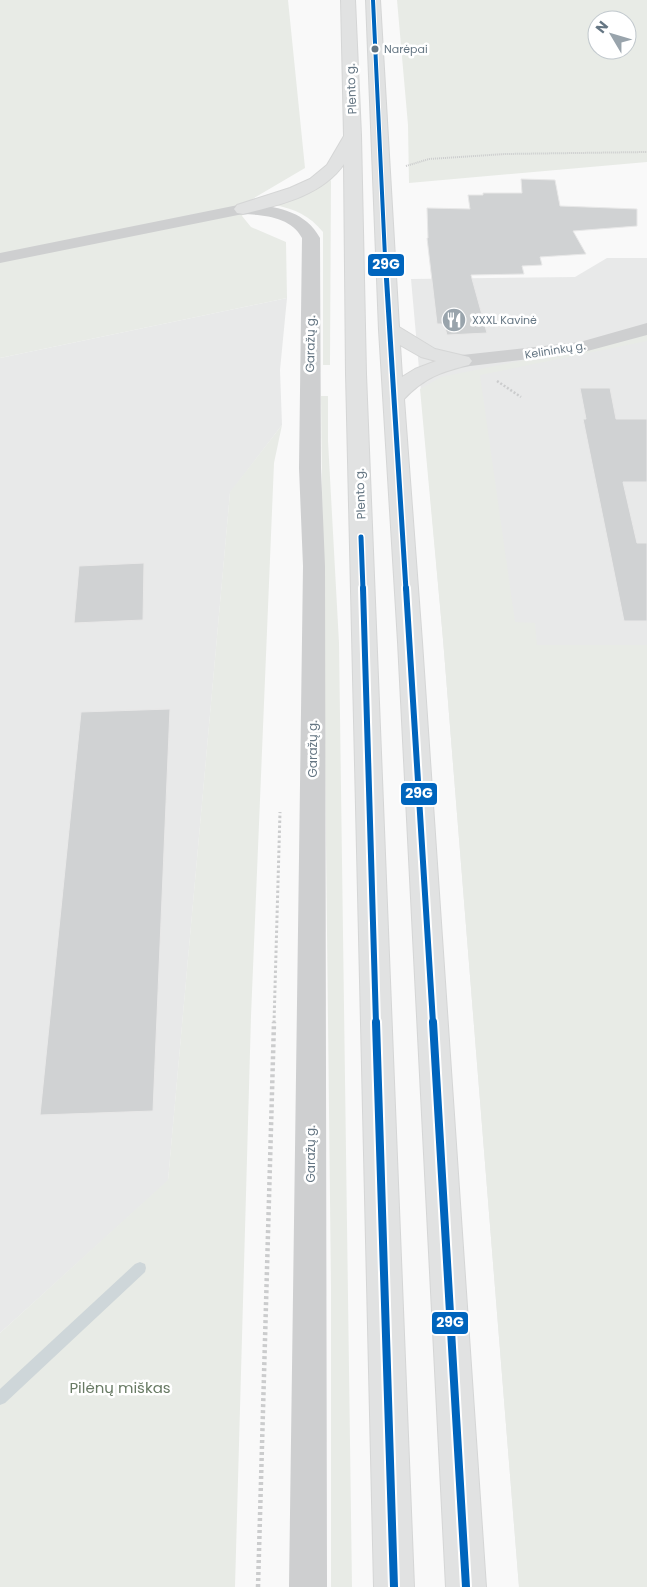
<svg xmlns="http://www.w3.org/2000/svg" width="647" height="1587" viewBox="0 0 647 1587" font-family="Poppins,sans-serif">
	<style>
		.built { fill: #e8e9e9 }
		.green { fill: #e8ebe6; fill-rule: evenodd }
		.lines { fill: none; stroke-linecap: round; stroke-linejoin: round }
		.stream { fill: #ced6d9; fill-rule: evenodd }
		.building { fill: #d0d2d3; stroke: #e8e8e8 }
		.highway-casing { stroke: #d5d6d6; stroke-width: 2 }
		.path-far3 { stroke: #cbcccd; stroke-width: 2; stroke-dasharray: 1 1; stroke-linecap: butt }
		.path-far2 { stroke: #cbcccd; stroke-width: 2.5; stroke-dasharray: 2 2; stroke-linecap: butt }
		.path-far1 { stroke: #cbcccd; stroke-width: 3; stroke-dasharray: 2.5 2.5; stroke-linecap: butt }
		.path { stroke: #cbcccd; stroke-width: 4.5; stroke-dasharray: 3 3; stroke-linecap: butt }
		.street { fill: #cecfd0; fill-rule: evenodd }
		.highway { fill: #e1e2e2; fill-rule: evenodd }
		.bus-1-far3-casing { stroke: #fff; stroke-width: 6 }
		.bus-1-far2-casing { stroke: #fff; stroke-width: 8 }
		.bus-1-far1-casing { stroke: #fff; stroke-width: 10 }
		.bus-1-casing { stroke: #fff; stroke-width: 12 }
		.bus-1-far3 { stroke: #0065bd; stroke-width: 4 }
		.bus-1-far2 { stroke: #0065bd; stroke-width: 5 }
		.bus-1-far1 { stroke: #0065bd; stroke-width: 6 }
		.bus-1 { stroke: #0065bd; stroke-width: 8 }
		.bus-dot { fill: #657683; stroke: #fff; stroke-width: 2 }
		.labels { text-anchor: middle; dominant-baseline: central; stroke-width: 5; stroke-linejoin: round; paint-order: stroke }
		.bus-label { font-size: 11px; fill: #657683; stroke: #fff; text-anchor: start }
		.far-poi-label { font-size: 11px; fill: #657683; stroke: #fff; text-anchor: start }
		.far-street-label { font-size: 11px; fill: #657683; stroke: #fff }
		.street-label { font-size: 12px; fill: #657683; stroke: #fff }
		.near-park-label { font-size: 15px; fill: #687a64; stroke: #fff }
		.line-badge { stroke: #fff; stroke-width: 2 }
		.badge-label { font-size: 14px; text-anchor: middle; font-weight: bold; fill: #fff }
	</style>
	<rect width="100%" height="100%" fill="#f9f9f9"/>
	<g class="built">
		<path d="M607 258H647V1587H519L443 639 411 279 575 277Z"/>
		<path d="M287 298 280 370 282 425 230 493 168 1181 0 1333V358Z"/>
	</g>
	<g class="green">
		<path d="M0 0H288L305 168 249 201 242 216 251 227 286 242 287 298 0 358Z"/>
		<path d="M397 0H647V162L409 183 408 125ZM597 20H627V50H597Z"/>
		<path d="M331 180 330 365H323V232C310 216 295 209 275 205L308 193Z"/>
		<path d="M647 335V341L480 375 515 622 535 623 537 645H647V1587H519L443 639 420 389 441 377Z"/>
		<path d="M321 396H328V441L339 643 352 1587H331V1288Z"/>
		<path d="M282 425 274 463 251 1016 235 1587H0V1333L168 1180 230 492Z"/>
	</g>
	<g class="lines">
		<path class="stream" d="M140 1262 145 1264 146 1268 145 1272 5 1403 0 1405V1389L135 1264Z"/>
	</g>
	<g class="building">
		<path d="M521 179 555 180 560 206 637 209V226L573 231 586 254 540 257 542 265 522 266 524 274 471 275 487 333 447 335 444 324H437L427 238H428L427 208 470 209 468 195H483V193H522Z"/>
		<path d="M580 388H610L616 419H647V482H623L637 543H647V621H624L583 419H586Z"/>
		<path d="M144 563 143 620 74 623 79 566Z"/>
		<path d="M170 709 153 1111 40 1115 81 712Z"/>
	</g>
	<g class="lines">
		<g class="highway-casing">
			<g id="highway">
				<path d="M341 0H355L361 135 366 374 414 1587H374L346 374 344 164C322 196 279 205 243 214L237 213 234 209 237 205 290 188 310 179 327 165 344 136Z"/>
				<path d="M366 0H380L399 327 435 349 469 357 472 361 469 365C441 372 425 377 404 399L422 642 486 1587H446L398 642 379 330ZM400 345 421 357 436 361 415 369 402 377Z"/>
			</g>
		</g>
		<path class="path-far3" d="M406 166 429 159 505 154 647 152"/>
		<path class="path-far2" d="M497 381 521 397"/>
		<path class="path-far1" d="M274 1023 280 812"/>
		<path class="path" d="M258 1587 274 1022"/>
		<g class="street">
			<path d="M243 204C273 206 304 209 320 238L321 468 325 566 327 1587H289L303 566 299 468 302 238C291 217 265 215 243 214L0 263V253Z"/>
			<path d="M647 323V335L580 353 462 367 455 365 452 361 455 357 462 355 580 342Z"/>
		</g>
		<use href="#highway" class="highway"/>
		<g class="bus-1-far3-casing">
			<path id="bus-1-far3" d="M373 0 385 257"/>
		</g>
		<g class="bus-1-far2-casing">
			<g id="bus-1-far2">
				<path d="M385 255 406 590"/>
				<path d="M361 537 363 590"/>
			</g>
		</g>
		<g class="bus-1-far1-casing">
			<g id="bus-1-far1">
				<path d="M363 588 376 1023"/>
				<path d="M406 588 433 1023"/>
			</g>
		</g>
		<g class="bus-1-casing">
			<g id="bus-1">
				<path d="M376 1022 394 1587"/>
				<path d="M433 1022 466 1587"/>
			</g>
		</g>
		<use href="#bus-1-far3" class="bus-1-far3"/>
		<use href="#bus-1-far2" class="bus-1-far2"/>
		<use href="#bus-1-far1" class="bus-1-far1"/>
		<use href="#bus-1" class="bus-1"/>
	</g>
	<defs>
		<g id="restaurant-disc" transform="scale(1.25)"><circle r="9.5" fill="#99a4ac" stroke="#fff"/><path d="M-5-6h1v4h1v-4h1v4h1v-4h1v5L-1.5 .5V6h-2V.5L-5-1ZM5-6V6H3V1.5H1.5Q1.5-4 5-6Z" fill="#fff"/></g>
	</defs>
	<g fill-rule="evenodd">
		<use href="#restaurant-disc" x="454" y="320"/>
	</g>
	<circle class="bus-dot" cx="375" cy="49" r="4.5"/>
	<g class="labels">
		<g class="bus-label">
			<text x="384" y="49">Narėpai</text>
		</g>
		<g class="far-poi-label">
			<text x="472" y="320">XXXL Kavinė</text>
		</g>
		<g class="far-street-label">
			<text transform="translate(555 350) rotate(-9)">Kelininkų g.</text>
		</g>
		<g class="street-label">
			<text transform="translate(351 89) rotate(-92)">Plento g.</text>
			<text transform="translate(310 344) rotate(-89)">Garažų g.</text>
			<text transform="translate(360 494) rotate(-92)">Plento g.</text>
			<text transform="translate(312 749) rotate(-90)">Garažų g.</text>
			<text transform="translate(310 1154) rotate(-90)">Garažų g.</text>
		</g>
		<g class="near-park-label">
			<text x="120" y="1387">Pilėnų miškas</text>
		</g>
	</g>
	<g class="line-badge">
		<rect x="367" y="253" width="38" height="24" rx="5" fill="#0065bd"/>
		<rect x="400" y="782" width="38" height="24" rx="5" fill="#0065bd"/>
		<rect x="431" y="1311" width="38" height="24" rx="5" fill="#0065bd"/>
	</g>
	<g class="badge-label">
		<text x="386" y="269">29G</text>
		<text x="419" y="798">29G</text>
		<text x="450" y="1327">29G</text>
	</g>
	<g transform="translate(612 35) rotate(308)"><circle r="24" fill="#ffffff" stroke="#c1c8cd"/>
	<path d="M0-4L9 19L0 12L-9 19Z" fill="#99a4ac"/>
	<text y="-8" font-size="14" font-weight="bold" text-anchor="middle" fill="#657683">N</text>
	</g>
</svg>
